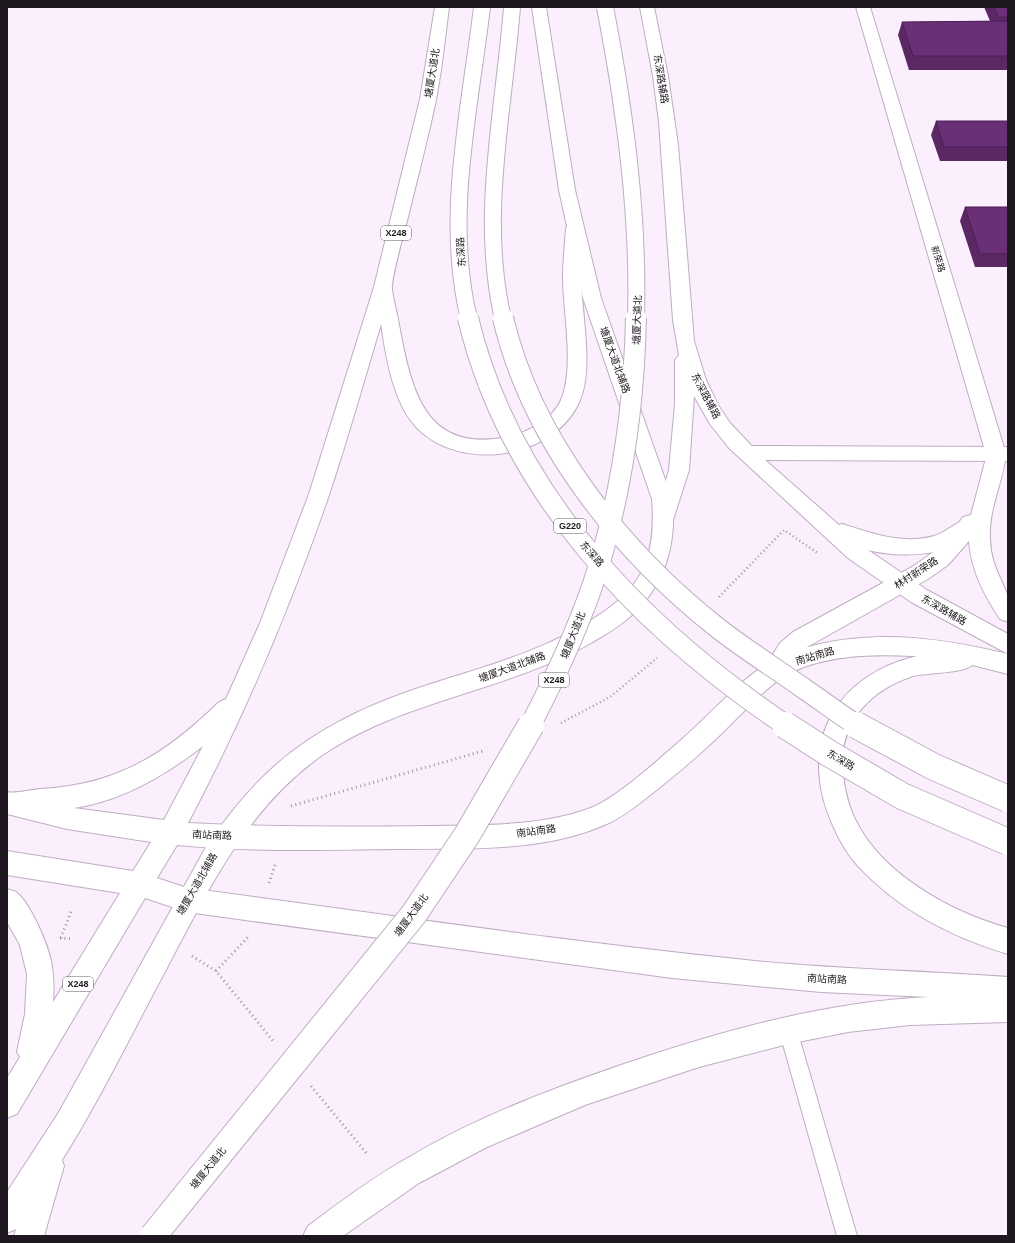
<svg xmlns="http://www.w3.org/2000/svg" width="1015" height="1243" viewBox="0 0 1015 1243" font-family="Helvetica,'Noto Sans SC',sans-serif">
	<style>
		.lines { fill: none; stroke-linecap: round; stroke-linejoin: round }
		.service-casing { stroke: #bfacc3; stroke-width: 2 }
		.minor-casing { stroke: #bfacc3; stroke-width: 2 }
		.tertiary-casing { stroke: #bfacc3; stroke-width: 2 }
		.secondary-casing { stroke: #bfacc3; stroke-width: 2 }
		.primary-casing { stroke: #bfacc3; stroke-width: 2 }
		.path-far1 { stroke: #a096a2; stroke-width: 2.5; stroke-dasharray: 1 3; stroke-linecap: butt }
		.path { stroke: #a096a2; stroke-width: 3; stroke-dasharray: 1 3.5; stroke-linecap: butt }
		.service { fill: #fff; fill-rule: evenodd }
		.minor { fill: #fff; fill-rule: evenodd }
		.tertiary { fill: #fff; fill-rule: evenodd }
		.secondary { fill: #fff; fill-rule: evenodd }
		.primary { fill: #fff; fill-rule: evenodd }
		.primary-bridge-far2-casing { stroke: #bfacc3; stroke-width: 18; stroke-linecap: butt }
		.primary-bridge-far1-casing { stroke: #bfacc3; stroke-width: 22; stroke-linecap: butt }
		.primary-bridge-casing { stroke: #bfacc3; stroke-width: 28; stroke-linecap: butt }
		.trunk-bridge-far2-casing { stroke: #bfacc3; stroke-width: 18; stroke-linecap: butt }
		.trunk-bridge-far1-casing { stroke: #bfacc3; stroke-width: 22; stroke-linecap: butt }
		.trunk-bridge-casing { stroke: #bfacc3; stroke-width: 28; stroke-linecap: butt }
		.primary-bridge-far2 { stroke: #fff; stroke-width: 16 }
		.primary-bridge-far1 { stroke: #fff; stroke-width: 20 }
		.primary-bridge { stroke: #fff; stroke-width: 26 }
		.trunk-bridge-far2 { stroke: #fff; stroke-width: 16 }
		.trunk-bridge-far1 { stroke: #fff; stroke-width: 20 }
		.trunk-bridge { stroke: #fff; stroke-width: 26 }
		.wall { fill: #5b2865 }
		.building { fill: #6a2f76; stroke: #4a2153 }
		.labels { text-anchor: middle; dominant-baseline: central; stroke-width: 4; stroke-linejoin: round; paint-order: stroke }
		.shield { fill: #fff; stroke: #625d62; stroke-width: 1 }
		.shield-label { font-size: 9px; font-weight: bold; fill: #1e171f }
		.far-street-label { font-size: 9px; fill: #1e171f; stroke: #fff }
		.street-label { font-size: 10px; fill: #1e171f; stroke: #fff }
	</style>
	<rect width="100%" height="100%" fill="#fbeffe"/>
	<g class="lines">
		<g class="service-casing">
			<path id="service" d="M788 1021 795 1023 797 1030 857 1236H837L779 1030 781 1023Z"/>
		</g>
		<g class="minor-casing">
			<path id="minor" d="M750 446 1008 447V461L750 460 743 458 740 453 743 448Z"/>
		</g>
		<g class="tertiary-casing">
			<path id="tertiary" d="M856 7H870L1006 454C1003 482 988 510 990 539 991 564 999 573 1007 594 1010 602 1008 614 1008 622L1000 619C984 595 971 570 969 541L948 565 928 579 809 646C805 649 800 652 796 656 785 668 785 685 765 678L762 671 780 643 793 632 912 567 932 553 948 538 963 517 971 515 985 462 986 454Z"/>
		</g>
		<g class="secondary-casing">
			<path id="secondary" d="M532 7H546L575 190 601 298 672 499C677 541 666 583 634 613 622 625 606 634 591 643 509 690 410 699 330 750 251 801 210 886 168 966 133 1031 101 1098 62 1160L64 1166 44 1236H14L16 1229 7 1233V1192L59 1112 206 847C245 790 282 751 344 719 425 676 517 669 596 617 614 605 631 592 641 573 653 550 654 524 652 499L583 298 559 190Z"/>
		</g>
		<g class="primary-casing">
			<g id="primary">
				<path d="M435 7H449C445 38 442 69 436 100 428 138 418 176 409 213 406 226 390 281 392 290 394 303 398 317 400 330 412 394 427 453 507 437 527 433 553 419 561 400 575 368 563 312 563 277 563 261 565 244 566 228L569 224 575 222 581 224 584 228C583 244 581 260 581 276 581 312 594 367 580 400 556 459 461 473 417 428 393 403 386 357 381 324 364 381 348 438 329 495 290 608 244 717 188 823 268 827 347 827 427 826 479 825 544 827 593 807 620 795 658 760 681 740 710 715 738 681 770 662 785 653 804 648 820 644 884 630 945 639 1008 654V674L972 665C965 673 926 673 913 676 901 680 886 687 876 695 850 716 839 742 843 775 845 790 848 805 855 819 881 874 951 912 1008 928V954C951 937 899 910 858 866 844 851 834 830 827 811 801 734 841 674 917 656H912C872 654 826 655 790 673 768 685 751 705 733 722 707 749 678 773 649 796 636 806 624 816 609 823 544 853 466 848 396 849 323 850 249 852 177 845L157 878 187 888C376 913 565 942 755 961 839 969 924 971 1008 977V1022L910 1025 848 1032 788 1044 699 1067 585 1105 485 1148 419 1183 343 1236H303L308 1226C341 1201 375 1176 411 1156 477 1117 551 1089 624 1064 722 1031 824 1002 928 997L821 992 672 978 187 912 145 898 17 1114 7 1118V1078L20 1057 17 1052 25 1014 27 974 20 945 7 922V889C10 890 14 891 16 892 30 902 48 945 51 961 54 975 54 988 53 1002L120 893 7 875V851L133 871 151 842 67 829 7 814V792C14 794 30 790 40 789 116 785 165 755 219 702L226 699 260 623 309 494 374 287 420 99ZM203 746 164 820 74 808C122 801 166 775 203 746Z"/>
				<path d="M640 7H654L668 76 678 145 694 341 706 380 718 405 730 423 764 459 839 525 842 524C872 533 902 545 934 536 946 532 955 523 967 519L974 521 977 527C961 558 897 558 868 550L927 590 1008 634V654L911 602 848 558 729 448 710 424 694 396 689 470 672 523 665 525 658 523 655 517 669 470 675 404V360L679 355 673 320 659 122 653 76Z"/>
			</g>
		</g>
		<g class="path-far1">
			<path d="M719 597 784 530 819 554"/>
			<path d="M561 723 610 697 657 658"/>
		</g>
		<g class="path">
			<path d="M291 806 483 751"/>
			<path d="M269 883 275 865"/>
			<path d="M60 938 73 939"/>
			<path d="M61 938 72 909"/>
			<path d="M192 956 216 971 274 1042"/>
			<path d="M216 971 249 936"/>
			<path d="M311 1086 368 1155"/>
		</g>
		<use href="#service" class="service"/>
		<use href="#minor" class="minor"/>
		<use href="#tertiary" class="tertiary"/>
		<use href="#secondary" class="secondary"/>
		<use href="#primary" class="primary"/>
		<g class="primary-bridge-far2-casing">
			<path id="primary-bridge-far2" d="M605 7C625 111 639 214 636 319"/>
		</g>
		<g class="primary-bridge-far1-casing">
			<path id="primary-bridge-far1" d="M530 726C554 680 576 633 593 584 621 499 634 408 636 318"/>
		</g>
		<g class="primary-bridge-casing">
			<path id="primary-bridge" d="M153 1236 414 914 467 835 531 725"/>
		</g>
		<g class="trunk-bridge-far2-casing">
			<g id="trunk-bridge-far2">
				<path d="M469 319C444 217 470 109 482 7"/>
				<path d="M503 319C479 216 504 111 512 7"/>
			</g>
		</g>
		<g class="trunk-bridge-far1-casing">
			<g id="trunk-bridge-far1">
				<path d="M468 318C510 494 641 628 787 726"/>
				<path d="M503 318C532 441 621 552 719 629 746 650 775 668 803 688 821 700 839 714 858 726"/>
			</g>
		</g>
		<g class="trunk-bridge-casing">
			<g id="trunk-bridge">
				<path d="M785 725 830 754 902 796 1008 842"/>
				<path d="M856 725 934 767 1008 799"/>
			</g>
		</g>
		<use href="#primary-bridge-far2" class="primary-bridge-far2"/>
		<use href="#primary-bridge-far1" class="primary-bridge-far1"/>
		<use href="#primary-bridge" class="primary-bridge"/>
		<use href="#trunk-bridge-far2" class="trunk-bridge-far2"/>
		<use href="#trunk-bridge-far1" class="trunk-bridge-far1"/>
		<use href="#trunk-bridge" class="trunk-bridge"/>
	</g>
	<g class="wall">
		<path d="M984 7H1008V70H909L898 35 902 22 990 21Z"/>
		<path d="M936 121H1008V161H940L931 135Z"/>
		<path d="M965 207H1008V267H975L960 221Z"/>
	</g>
	<g class="building">
		<path d="M994 7H1008V17H998Z"/>
		<path d="M1008 21V56H913L902 22Z"/>
		<path d="M936 121H1008V147H944Z"/>
		<path d="M965 207H1008V254H980Z"/>
	</g>
	<g class="labels">
		<g class="shield">
			<rect x="381" y="226" width="30" height="14" rx="3"/>
			<rect x="554" y="519" width="32" height="14" rx="3"/>
			<rect x="539" y="673" width="30" height="14" rx="3"/>
			<rect x="63" y="977" width="30" height="14" rx="3"/>
		</g>
		<g class="shield-label">
			<text x="396" y="233">X248</text>
			<text x="570" y="526">G220</text>
			<text x="554" y="680">X248</text>
			<text x="78" y="984">X248</text>
		</g>
		<g class="far-street-label">
			<text transform="translate(938 259) rotate(73)">新荣路</text>
		</g>
		<g class="street-label">
			<text transform="translate(432 73) rotate(-81)">塘厦大道北</text>
			<text transform="translate(661 79) rotate(81)">东深路辅路</text>
			<text transform="translate(461 252) rotate(-94)">东深路</text>
			<text transform="translate(637 320) rotate(-88)">塘厦大道北</text>
			<text transform="translate(615 360) rotate(70)">塘厦大道北辅路</text>
			<text transform="translate(706 396) rotate(62)">东深路辅路</text>
			<text transform="translate(592 554) rotate(49)">东深路</text>
			<text transform="translate(916 573) rotate(-33)">林村新荣路</text>
			<text transform="translate(944 610) rotate(30)">东深路辅路</text>
			<text transform="translate(573 635) rotate(-68)">塘厦大道北</text>
			<text transform="translate(815 656) rotate(-16)">南站南路</text>
			<text transform="translate(512 667) rotate(-20)">塘厦大道北辅路</text>
			<text transform="translate(841 760) rotate(31)">东深路</text>
			<text transform="translate(536 831) rotate(-8)">南站南路</text>
			<text transform="translate(212 835) rotate(2)">南站南路</text>
			<text transform="translate(197 884) rotate(-60)">塘厦大道北辅路</text>
			<text transform="translate(411 915) rotate(-54)">塘厦大道北</text>
			<text transform="translate(827 979) rotate(3)">南站南路</text>
			<text transform="translate(208 1168) rotate(-51)">塘厦大道北</text>
		</g>
	</g>
	<rect width="1015" height="1243" fill="none" stroke="#1e171f" stroke-width="16"/>
</svg>
